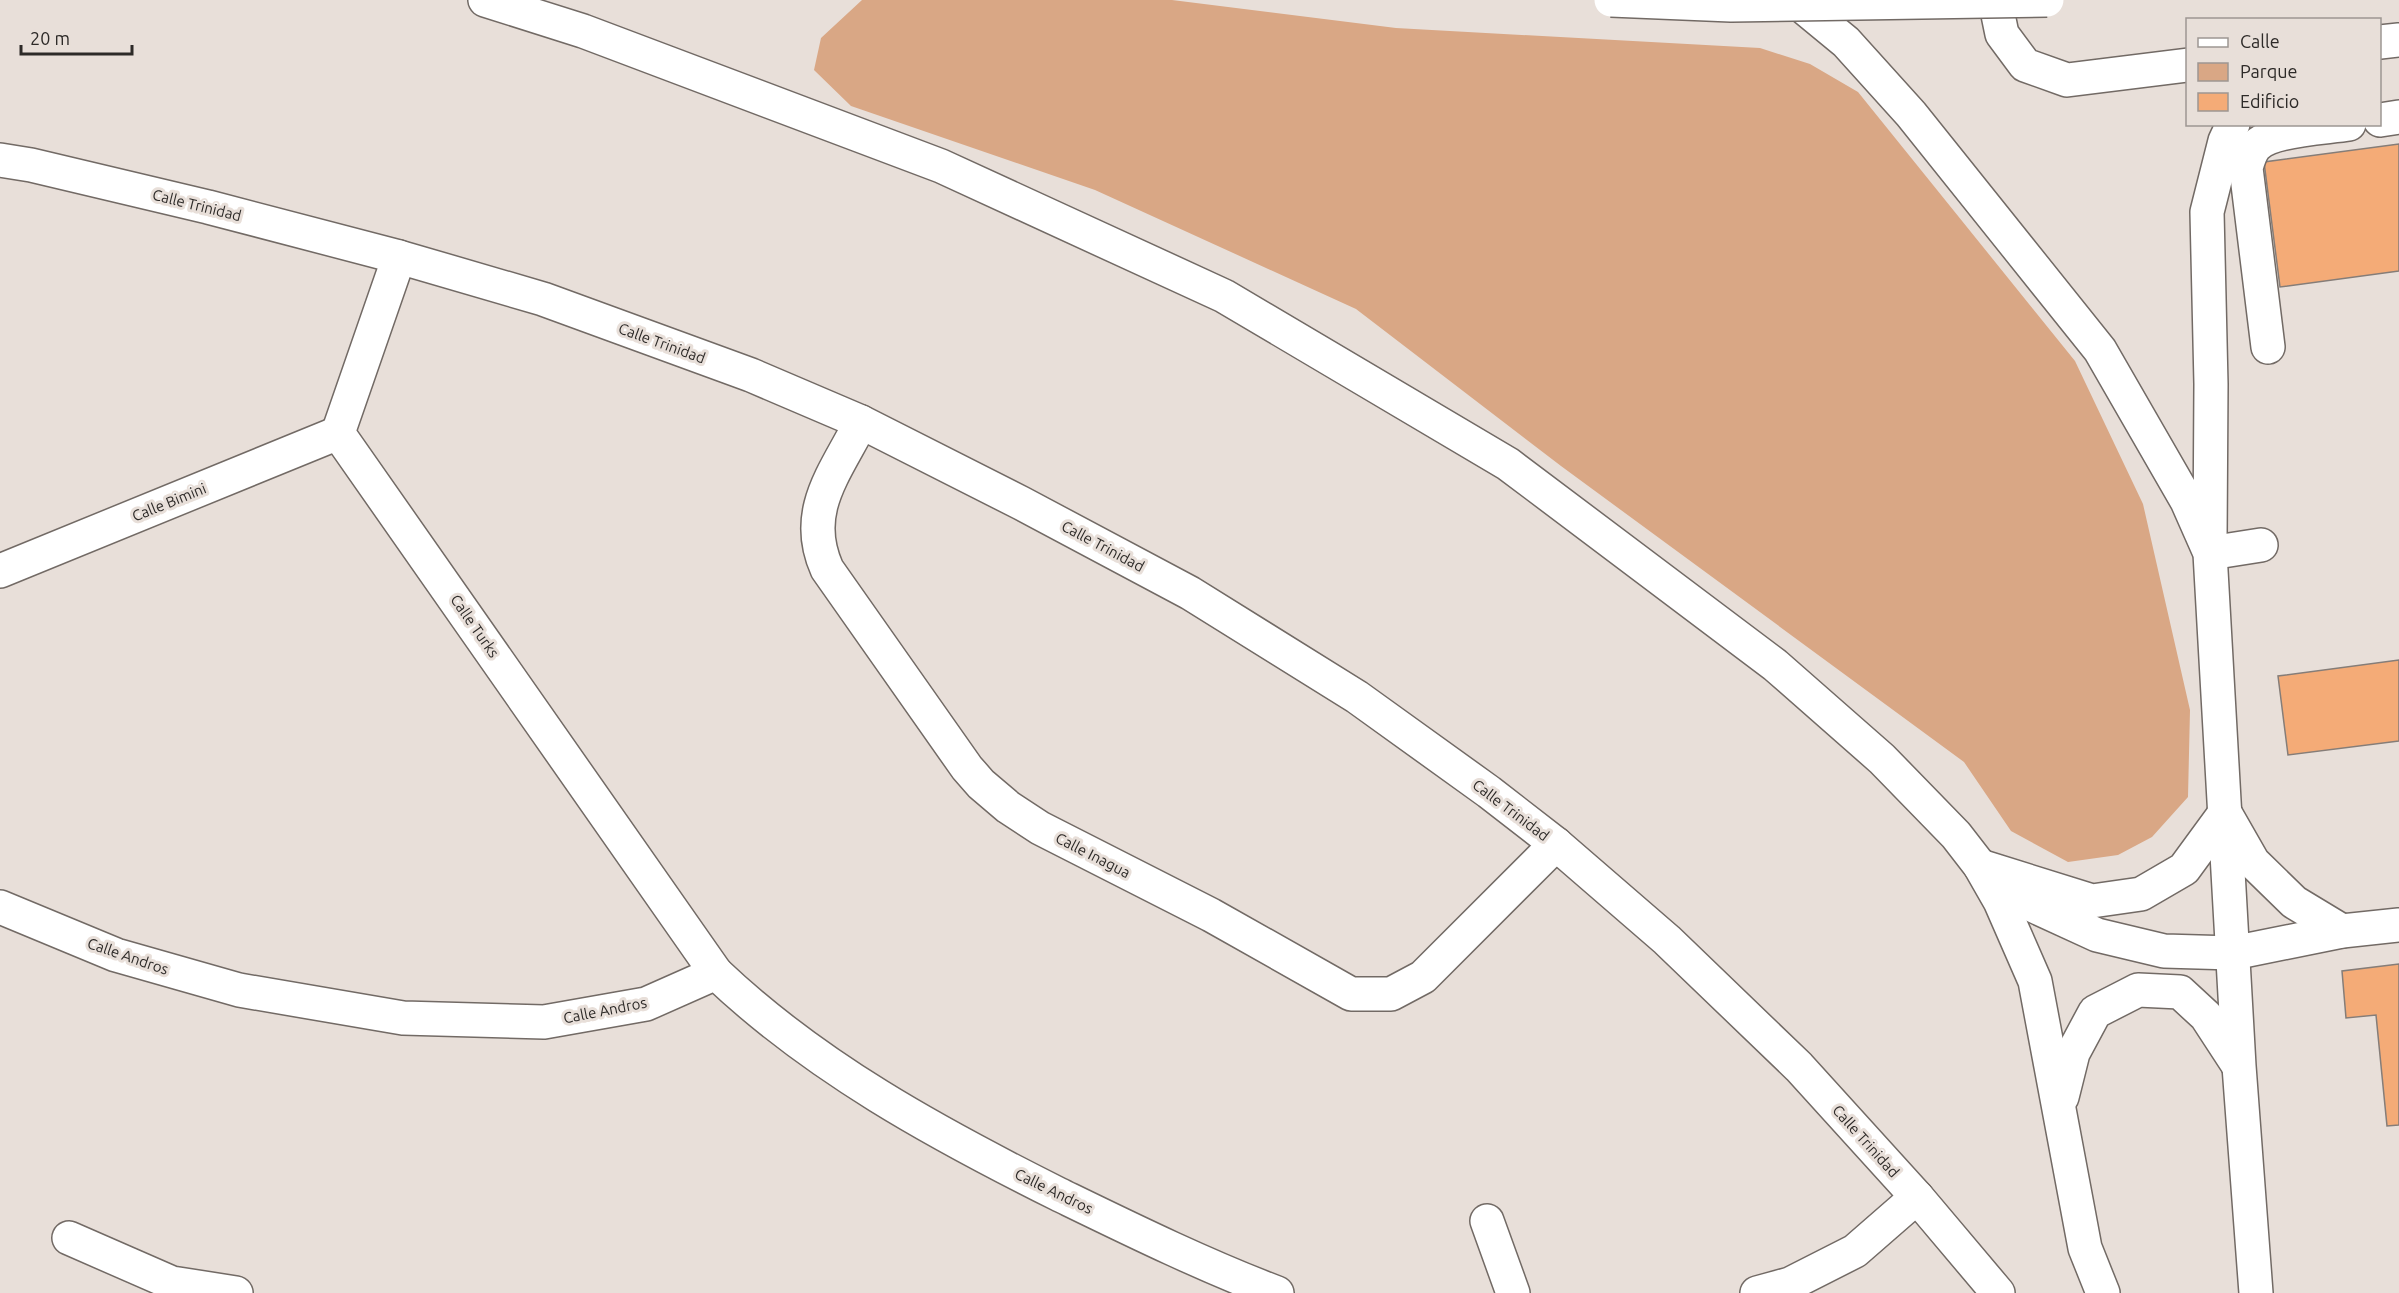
<svg xmlns="http://www.w3.org/2000/svg" width="2399" height="1293" viewBox="0 0 2399 1293" font-family="Ubuntu,sans-serif">
	<style>
		.green { fill: #d9a785 }
		.building { fill: #f4ab77; stroke: #857d78; stroke-width: 1.5 }
		.lines { fill: none; stroke-linecap: round; stroke-linejoin: round }
		.minor-casing { stroke: #726a65; stroke-width: 36 }
		.major-casing { stroke: #726a65; stroke-width: 36 }
		.minor { stroke: #fff; stroke-width: 33 }
		.major { stroke: #fff; stroke-width: 33 }
		.major-bridge-casing { stroke: #726a65; stroke-width: 36; stroke-linecap: butt }
		.major-bridge { stroke: #fff; stroke-width: 33 }
		.labels { text-anchor: middle; dominant-baseline: central; stroke-width: 6; stroke-linejoin: round; paint-order: stroke }
		.street-label { font-size: 15px; fill: #2d2a28; stroke: #e8dfd9 }
	</style>
	<rect width="100%" height="100%" fill="#e8dfd9"/>
	<path class="green" d="M862 0H1172L1396 28 1760 48 1810 64 1858 92 2075 361 2143 504 2190 710 2188 797 2152 837 2118 855 2068 862 2011 831 1964 762 1561 466 1356 309 1095 190 851 106 814 70 821 38Z"/>
	<g class="building">
		<path d="M2399 144V271L2280 287 2264 162Z"/>
		<path d="M2399 660V741L2288 755 2278 676Z"/>
		<path d="M2399 964V1125L2387 1126 2376 1015 2346 1018 2342 971Z"/>
	</g>
	<g class="lines">
		<g class="minor-casing">
			<g id="minor">
				<path d="M2380 120 2399 117"/>
				<path d="M0 160 31 165 208 207 399 257 543 299 751 375 861 422 1021 503 1190 593 1357 697 1489 792 1556 844 1667 940 1799 1067 1917 1197 1998 1293"/>
				<path d="M399 257 338 433 716 973"/>
				<path d="M2268 347 2246 168C2248 161 2250 153 2255 147 2270 129 2325 128 2349 124"/>
				<path d="M861 422C836 472 801 511 827 569L967 768 981 784 1008 807 1040 828 1211 915 1351 994H1391L1423 977 1556 844"/>
				<path d="M2210 553 2261 545"/>
				<path d="M0 571 338 433"/>
				<path d="M2225 813 2253 862 2294 902 2342 931"/>
				<path d="M0 907 116 955 239 990 403 1018 544 1022 646 1004 716 973C815 1067 936 1133 1058 1194 1130 1229 1201 1264 1277 1293"/>
				<path d="M2233 953 2342 931 2399 925"/>
				<path d="M1487 1221 1513 1293"/>
				<path d="M69 1238 172 1283 236 1293"/>
				<path d="M1757 1293 1790 1284 1855 1251 1917 1197"/>
			</g>
		</g>
		<g class="major-casing">
			<g id="major">
				<path d="M485 0 583 31 941 166 1224 296 1508 464 1775 665 1882 759 1956 835 1980 866 2000 901 2035 981 2085 1248 2103 1293"/>
				<path d="M1795 0 1846 42 1911 114 2100 350 2187 501 2210 553 2239 1066 2256 1293"/>
				<path d="M1995 0 2002 34 2025 65 2067 80 2188 65"/>
				<path d="M2380 42 2399 40"/>
				<path d="M2210 539 2211 384 2207 212 2225 141 2233 124"/>
				<path d="M1980 866 2092 901 2141 894 2184 869 2225 813"/>
				<path d="M2000 881 2034 906 2097 935 2164 951 2233 953"/>
				<path d="M2062 1097 2073 1053 2095 1012 2138 990 2180 992 2206 1016 2238 1065"/>
			</g>
		</g>
		<use href="#minor" class="minor"/>
		<use href="#major" class="major"/>
		<g class="major-bridge-casing">
			<path id="major-bridge" d="M1611 0 1731 5 2047 0"/>
		</g>
		<use href="#major-bridge" class="major-bridge"/>
	</g>
	<g class="labels">
		<g class="street-label">
			<text transform="translate(197 205) rotate(14)">Calle Trinidad</text>
			<text transform="translate(662 343) rotate(20)">Calle Trinidad</text>
			<text transform="translate(169 502) rotate(-22)">Calle Bimini</text>
			<text transform="translate(1103 546) rotate(28)">Calle Trinidad</text>
			<text transform="translate(475 626) rotate(55)">Calle Turks</text>
			<text transform="translate(1511 810) rotate(37)">Calle Trinidad</text>
			<text transform="translate(1093 855) rotate(27)">Calle Inagua</text>
			<text transform="translate(128 956) rotate(19)">Calle Andros</text>
			<text transform="translate(605 1010) rotate(-11)">Calle Andros</text>
			<text transform="translate(1866 1141) rotate(48)">Calle Trinidad</text>
			<text transform="translate(1054 1191) rotate(26)">Calle Andros</text>
		</g>
	</g>
	<rect x="2186" y="18" width="195" height="108" fill="#e8dfd9" stroke="#9d9792" stroke-width="1.5"/>
	<rect x="2198" y="38" width="30" height="9" fill="#ffffff" stroke="#9d9792" stroke-width="1.5"/>
	<text x="2240" y="48" font-size="18" fill="#2d2a28">Calle</text>
	<rect x="2198" y="63" width="30" height="18" fill="#d9a785" stroke="#9d9792" stroke-width="1.5"/>
	<text x="2240" y="78" font-size="18" fill="#2d2a28">Parque</text>
	<rect x="2198" y="93" width="30" height="18" fill="#f4ab77" stroke="#9d9792" stroke-width="1.5"/>
	<text x="2240" y="108" font-size="18" fill="#2d2a28">Edificio</text>
	<path d="M21 45v9h111v-9" fill="none" stroke="#2d2a28" stroke-width="3"/>
	<text x="30" y="45" font-size="18" fill="#2d2a28" stroke="#e8dfd9" stroke-width="4.5" paint-order="stroke">20 m</text>
</svg>
